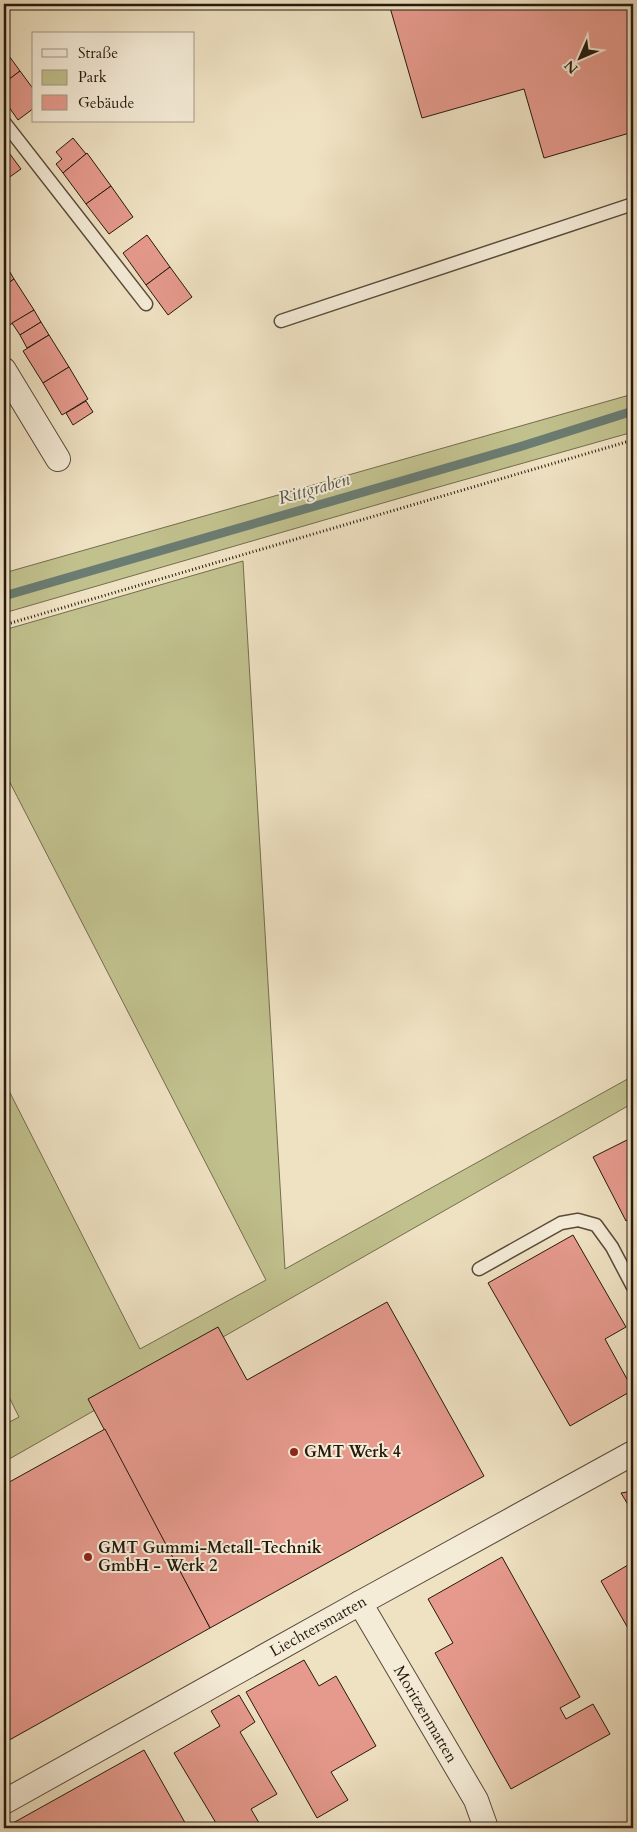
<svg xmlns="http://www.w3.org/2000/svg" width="637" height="1832" viewBox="0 0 637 1832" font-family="Cardo,serif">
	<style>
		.green { fill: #c1c18e; stroke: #736d4e }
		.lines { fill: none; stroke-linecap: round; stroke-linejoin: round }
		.stream { stroke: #6b7c72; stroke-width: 9 }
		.building { fill: #e69a8d; stroke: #25190e }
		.service-casing { stroke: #584b3b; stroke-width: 15 }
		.minor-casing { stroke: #584b3b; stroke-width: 26 }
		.path { stroke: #25190e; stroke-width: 3; stroke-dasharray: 1 2.5; stroke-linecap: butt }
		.service { stroke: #f5ecd8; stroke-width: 12 }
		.minor { stroke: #f5ecd8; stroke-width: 24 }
		.poi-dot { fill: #8f2418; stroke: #f5ecd8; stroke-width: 2 }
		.labels { text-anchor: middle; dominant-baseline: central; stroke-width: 4; stroke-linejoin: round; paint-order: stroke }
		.poi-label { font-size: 16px; font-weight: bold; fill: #25190e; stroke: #f5ecd8; text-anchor: start }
		.street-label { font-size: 16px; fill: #25190e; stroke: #f5ecd8 }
		.water-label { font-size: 18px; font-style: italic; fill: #4e5348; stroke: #f5ecd8 }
	</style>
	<rect width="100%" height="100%" fill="#efe2c3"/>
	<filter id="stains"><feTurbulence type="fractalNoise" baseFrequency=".004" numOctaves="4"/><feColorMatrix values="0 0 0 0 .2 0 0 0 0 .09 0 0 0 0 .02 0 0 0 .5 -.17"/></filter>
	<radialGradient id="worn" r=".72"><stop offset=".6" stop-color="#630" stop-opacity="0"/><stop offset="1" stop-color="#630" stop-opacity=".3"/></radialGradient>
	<g class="green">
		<path d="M633 394V432L414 494 4 613V573Z"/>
		<path d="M243 561 285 1269 633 1076V1103L4 1462V1425L19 1417 4 1387V1081L140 1349 266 1280 4 771V630Z"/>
	</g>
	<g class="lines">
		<path class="stream" d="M4 596 519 447 633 411"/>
	</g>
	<g class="building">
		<path d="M389 4H633V132L544 158 524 89 422 118Z"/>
		<path d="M4 49 20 71 4 83Z"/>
		<path d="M20 71 34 90V108L18 120 4 100V83Z"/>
		<path d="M73 138 86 154 63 173 56 164 62 159 56 152Z"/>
		<path d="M4 146 21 169 4 181Z"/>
		<path d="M87 153 111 186 86 204 63 173Z"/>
		<path d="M111 186 133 217 109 234 86 204Z"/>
		<path d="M147 235 170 267 146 285 123 253Z"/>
		<path d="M4 262 14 279 4 286Z"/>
		<path d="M170 267 192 297 168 315 146 285Z"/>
		<path d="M14 279 34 310 8 326 4 318V286Z"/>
		<path d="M34 310 41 322 20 335 12 323Z"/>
		<path d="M41 322 49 335 27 348 20 335Z"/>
		<path d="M49 335 69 367 43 383 23 351Z"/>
		<path d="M69 367 88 399 62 415 43 383Z"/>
		<path d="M86 401 93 412 73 425 66 413Z"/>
		<path d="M633 1137V1217L626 1221 593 1157Z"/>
		<path d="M573 1235 626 1327 605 1339 633 1390 570 1426 488 1283Z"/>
		<path d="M387 1302 484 1476 210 1628 88 1399 218 1327 247 1380Z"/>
		<path d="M105 1429 210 1628 4 1743V1485Z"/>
		<path d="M633 1491V1513L621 1493Z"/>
		<path d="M502 1557 580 1697 560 1708 566 1719 593 1704 610 1734 511 1789 435 1653 453 1643 428 1599Z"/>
		<path d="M633 1562V1637L601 1581Z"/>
		<path d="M304 1660 319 1686 336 1676 376 1746 331 1772 348 1800 317 1818 246 1692Z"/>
		<path d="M239 1695 255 1722 240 1732 277 1794 251 1809 262 1828H219L174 1753 220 1726 211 1711Z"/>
		<path d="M144 1750 188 1828H4Z"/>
	</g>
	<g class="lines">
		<g class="service-casing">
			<g id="service">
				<path d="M4 122 146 304"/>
				<path d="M281 321 633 204"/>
				<path d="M479 1269 561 1223 578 1220 596 1225 612 1247 633 1287"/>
			</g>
		</g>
		<g class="minor-casing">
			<g id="minor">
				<path d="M4 370 58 459"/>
				<path id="s1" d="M360 1603 476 1800 486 1828"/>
				<path id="s2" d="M4 1802 360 1603 633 1453"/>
			</g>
		</g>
		<path class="path" d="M4 625 633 440"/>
		<use href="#service" class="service"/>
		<use href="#minor" class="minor"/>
	</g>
	<g class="poi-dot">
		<circle cx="294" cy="1452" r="5"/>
		<circle cx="88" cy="1557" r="5"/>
	</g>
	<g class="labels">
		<g class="poi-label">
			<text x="304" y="1452">GMT Werk 4</text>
			<text x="98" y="1548">GMT Gummi-Metall-Technik<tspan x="98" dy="18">GmbH - Werk 2</tspan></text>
		</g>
		<g class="street-label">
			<text stroke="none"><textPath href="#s2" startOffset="360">Liechtersmatten</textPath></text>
			<text stroke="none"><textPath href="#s1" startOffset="129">Moritzenmatten</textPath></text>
		</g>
		<g class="water-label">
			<text transform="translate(314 489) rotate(-16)">Rittgraben</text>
		</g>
	</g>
	<rect width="637" height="1832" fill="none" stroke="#efe2c3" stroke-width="20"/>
	<rect x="5" y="5" width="627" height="1822" fill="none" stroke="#25190e" stroke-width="2.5"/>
	<rect x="10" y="10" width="617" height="1812" fill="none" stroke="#25190e"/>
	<rect x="32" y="32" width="162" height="90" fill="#f5ecd8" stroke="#a29887"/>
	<rect x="42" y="49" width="25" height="8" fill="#f5ecd8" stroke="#a29887"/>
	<text x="78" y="58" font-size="15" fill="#25190e">Straße</text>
	<rect x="42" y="70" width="25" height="15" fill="#c1c18e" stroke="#a29887"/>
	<text x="78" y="82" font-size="15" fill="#25190e">Park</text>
	<rect x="42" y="95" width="25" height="15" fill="#e69a8d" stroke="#a29887"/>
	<text x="78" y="108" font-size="15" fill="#25190e">Gebäude</text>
	<g transform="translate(580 58) rotate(225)" stroke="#f5ecd8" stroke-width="4" paint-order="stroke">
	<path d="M0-4L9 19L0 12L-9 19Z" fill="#25190e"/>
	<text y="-8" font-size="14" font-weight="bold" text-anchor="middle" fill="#25190e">N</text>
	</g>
	<rect width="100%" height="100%" filter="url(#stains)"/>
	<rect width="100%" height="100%" fill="url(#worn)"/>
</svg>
